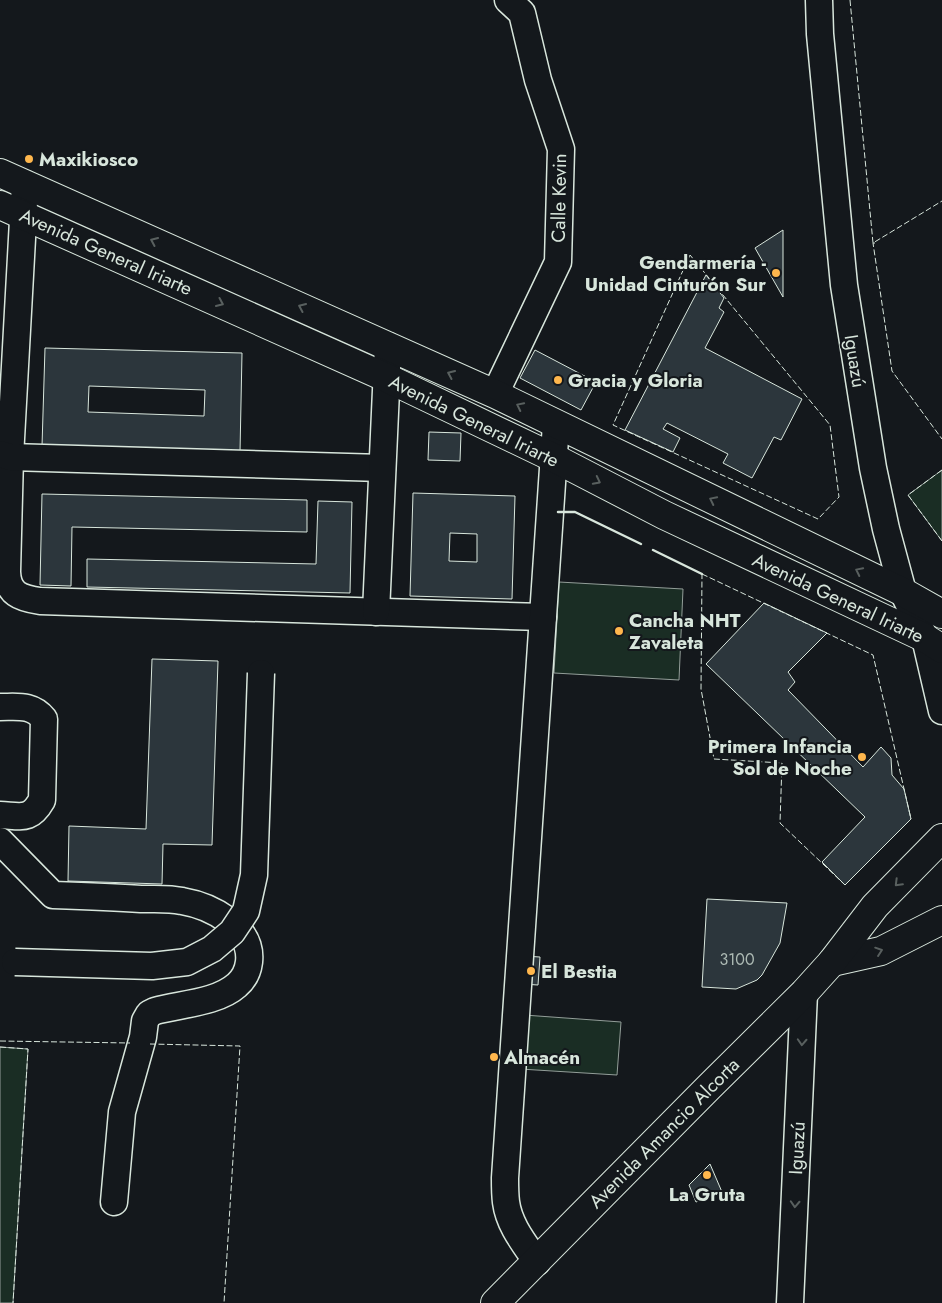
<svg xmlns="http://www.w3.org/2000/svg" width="942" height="1303" viewBox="0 0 942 1303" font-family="Jost,sans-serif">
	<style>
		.green { fill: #1a2d24; stroke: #939e99 }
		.building { fill: #2c363c; stroke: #d8e6dc; fill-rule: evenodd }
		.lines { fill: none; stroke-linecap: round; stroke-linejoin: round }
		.minor-casing { stroke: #d8e6dc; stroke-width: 29 }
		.major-casing { stroke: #d8e6dc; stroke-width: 30 }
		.minor { stroke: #14181c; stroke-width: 26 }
		.major { stroke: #14181c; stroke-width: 28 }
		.minor-bridge-casing { stroke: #d8e6dc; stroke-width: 29; stroke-linecap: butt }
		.minor-bridge { stroke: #14181c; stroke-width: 26 }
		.fence { stroke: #d8e6dc; stroke-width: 1; stroke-dasharray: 6 2.5; stroke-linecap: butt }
		.wall { stroke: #d8e6dc; stroke-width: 2.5 }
		.oneway { stroke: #59605f }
		.poi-dot { fill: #ffb74d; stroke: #14181c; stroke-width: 2 }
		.labels { text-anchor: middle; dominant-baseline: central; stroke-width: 4; stroke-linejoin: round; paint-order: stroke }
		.number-label { font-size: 16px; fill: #adbab4 }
		.poi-label { font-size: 19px; font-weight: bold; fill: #d8e6dc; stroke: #14181c; text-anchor: start }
		.street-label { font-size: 19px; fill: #d8e6dc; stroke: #14181c }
	</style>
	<rect width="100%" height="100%" fill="#14181c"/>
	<g class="green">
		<path d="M942 470V541L908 495Z"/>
		<path d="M559 582 683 589 679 680 554 673Z"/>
		<path d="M524 1015 621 1022 617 1075 520 1069Z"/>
		<path d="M0 1047 28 1049 13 1303H0Z"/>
	</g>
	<g class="building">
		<path d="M783 230V297L755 248Z"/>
		<path d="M706 275 724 298 719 308 724 312 705 348 802 399 781 440 774 437 752 478 723 463 728 454 667 423 663 429 680 438 673 452 625 430Z"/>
		<path d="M45 348 242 353 240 452 42 446ZM89 386 205 390 204 416 88 412Z"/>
		<path d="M535 350 596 382 581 410 520 378Z"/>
		<path d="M429 432 461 433 460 461 428 460Z"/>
		<path d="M413 493 515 496 512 599 410 596ZM450 533 477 534V562L449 561Z"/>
		<path d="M42 494 307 500V532L72 527 71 586 40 585Z"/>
		<path d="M318 501 352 502 350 593 87 587V559L316 564Z"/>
		<path d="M764 603 827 633 788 672 795 682 788 690 863 767 881 747 891 758 892 775 904 789 911 819 845 885 822 862 865 817 706 664Z"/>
		<path d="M152 659 218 661 212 845 163 844 162 884 68 881 69 826 146 829Z"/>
		<path d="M707 899 787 903 780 943 762 975 757 980 736 989 702 987Z"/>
		<path d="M524 956 540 957 538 985 522 984Z"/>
		<path d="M710 1164 722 1192 696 1202 689 1185Z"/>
	</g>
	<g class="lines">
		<g class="minor-casing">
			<g id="minor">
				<path d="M819 0 820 34 844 285 873 468 886 529 903 592 925 638 942 711"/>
				<path d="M25 184 10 457 7 572C8 594 20 598 40 601L543 617"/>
				<path d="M495 394 558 262 561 149 538 80 522 13 508 0"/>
				<path d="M0 454 10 457 382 468"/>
				<path d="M376 612 388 346"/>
				<path d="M0 707C18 707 32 704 44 719L42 800C30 821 22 816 0 815"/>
				<path d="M0 841 53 895C82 896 111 897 141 899 154 899 169 898 182 901 211 906 253 927 249 962 248 970 244 979 237 985 217 1003 180 1004 155 1011L149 1014 145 1021 143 1037 122 1112 114 1202"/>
				<path d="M537 1262C524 1243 509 1225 506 1202 505 1194 505 1186 505 1178L556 424"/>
				<path d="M790 1303 804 993"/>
			</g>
		</g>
		<g class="major-casing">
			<g id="major">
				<path d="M0 173 495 394 903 592 942 614"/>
				<path d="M0 205 387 378 554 458 664 515 925 638 942 649"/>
				<path d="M832 962 881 951 942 920"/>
				<path d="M495 1303 709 1087 804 993 832 962 875 906 942 838"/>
			</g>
		</g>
		<use href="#minor" class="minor"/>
		<use href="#major" class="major"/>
		<g class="minor-bridge-casing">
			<path id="minor-bridge" d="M15 962 152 966 187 962 212 949 232 932 246 911 254 875 261 673"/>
		</g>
		<use href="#minor-bridge" class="minor-bridge"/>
		<g class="fence">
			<path d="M850 0 873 243 942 201"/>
			<path d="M875 243H873L892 371 942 439"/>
			<path d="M690 255 830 425 839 497 818 519 613 425Z"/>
			<path d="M942 470 908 495 942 541"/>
			<path d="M702 574 873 655 911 819 845 885 780 823 782 763 714 759 701 689Z"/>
			<path d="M0 1041 130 1043"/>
			<path d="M150 1044 240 1046 224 1303"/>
			<path d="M0 1047 28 1049 13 1303"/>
		</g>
		<g class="wall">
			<path d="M558 512H575L641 544"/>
			<path d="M653 550 702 574"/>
		</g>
	</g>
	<defs><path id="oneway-chevron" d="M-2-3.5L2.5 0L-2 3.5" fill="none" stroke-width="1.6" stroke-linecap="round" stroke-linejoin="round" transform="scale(1.25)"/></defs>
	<g class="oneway">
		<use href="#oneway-chevron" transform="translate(154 241) rotate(-156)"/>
		<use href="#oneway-chevron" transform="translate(220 303) rotate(24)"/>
		<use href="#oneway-chevron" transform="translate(302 307) rotate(-156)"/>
		<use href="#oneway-chevron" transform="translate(451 374) rotate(-156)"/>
		<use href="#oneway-chevron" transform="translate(520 406) rotate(-154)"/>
		<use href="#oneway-chevron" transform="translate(597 481) rotate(27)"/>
		<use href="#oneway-chevron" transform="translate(713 500) rotate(-154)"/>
		<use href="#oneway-chevron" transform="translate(859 571) rotate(-154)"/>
		<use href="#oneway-chevron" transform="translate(898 883) rotate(135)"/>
		<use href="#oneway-chevron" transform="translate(879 951) rotate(-19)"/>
		<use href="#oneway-chevron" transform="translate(802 1042) rotate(93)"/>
		<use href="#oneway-chevron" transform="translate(795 1204) rotate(93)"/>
	</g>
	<g class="poi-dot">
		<circle cx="29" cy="159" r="5"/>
		<circle cx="776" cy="273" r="5"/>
		<circle cx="558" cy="380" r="5"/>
		<circle cx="619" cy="631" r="5"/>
		<circle cx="862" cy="757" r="5"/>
		<circle cx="531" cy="971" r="5"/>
		<circle cx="494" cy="1057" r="5"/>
		<circle cx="707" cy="1175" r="5"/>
	</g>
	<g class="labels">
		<g class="number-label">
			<text x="737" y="959">3100</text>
		</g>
		<g class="poi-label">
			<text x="39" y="159">Maxikiosco</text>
			<text x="766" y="262" text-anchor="end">Gendarmería -<tspan x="766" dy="22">Unidad Cinturón Sur</tspan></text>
			<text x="568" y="380">Gracia y Gloria</text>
			<text x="629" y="620">Cancha NHT<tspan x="629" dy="22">Zavaleta</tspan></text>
			<text x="852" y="746" text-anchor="end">Primera Infancia<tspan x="852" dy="22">Sol de Noche</tspan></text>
			<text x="541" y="971">El Bestia</text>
			<text x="504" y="1057">Almacén</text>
			<text x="707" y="1194" text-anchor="middle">La Gruta</text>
		</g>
		<g class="street-label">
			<text transform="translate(559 198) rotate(-89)">Calle Kevin</text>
			<text transform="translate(106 252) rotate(24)">Avenida General Iriarte</text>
			<text transform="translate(855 361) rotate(81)">Iguazú</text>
			<text transform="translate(474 421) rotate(26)">Avenida General Iriarte</text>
			<text transform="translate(838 598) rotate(25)">Avenida General Iriarte</text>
			<text transform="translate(664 1133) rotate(-45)">Avenida Amancio Alcorta</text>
			<text transform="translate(797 1148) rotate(-87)">Iguazú</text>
		</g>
	</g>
</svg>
